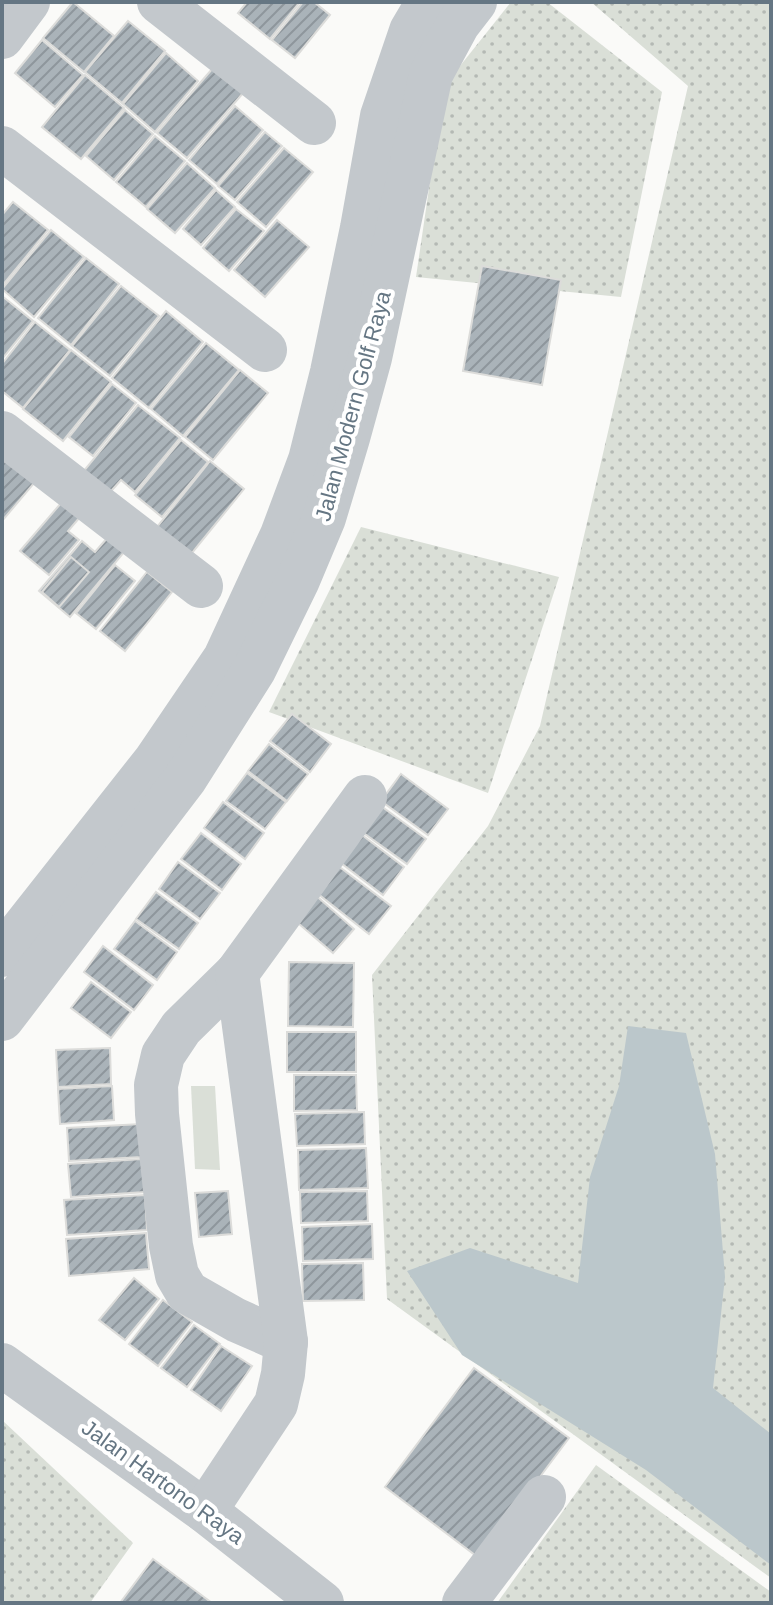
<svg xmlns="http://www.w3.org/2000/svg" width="773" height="1605" viewBox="0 0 773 1605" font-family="Helvetica,sans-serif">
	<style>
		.grass { fill: url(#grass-dots) }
		.pitch { fill: #dadfd7 }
		.water { fill: #bbc7cb }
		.building { fill: url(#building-hatch); stroke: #dcdcda; stroke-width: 2 }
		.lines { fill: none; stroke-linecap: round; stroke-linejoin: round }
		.minor { stroke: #c3c8cc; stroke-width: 44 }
		.labels { text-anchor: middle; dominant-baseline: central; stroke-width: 8; stroke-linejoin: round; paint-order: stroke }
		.street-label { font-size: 22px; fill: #657683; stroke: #fff }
	</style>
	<defs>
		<pattern id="grass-dots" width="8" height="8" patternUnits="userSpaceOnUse" patternTransform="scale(2)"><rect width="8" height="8" fill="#dadfd7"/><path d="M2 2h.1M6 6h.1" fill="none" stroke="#b4b9b4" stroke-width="1.8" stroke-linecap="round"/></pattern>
		<pattern id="building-hatch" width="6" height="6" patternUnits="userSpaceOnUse" patternTransform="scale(2)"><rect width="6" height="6" fill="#aab3b9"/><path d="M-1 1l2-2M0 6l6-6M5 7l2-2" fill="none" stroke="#8e969c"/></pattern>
	</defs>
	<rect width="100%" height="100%" fill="#fafaf8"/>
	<g class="grass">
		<path d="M511 2H547L662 92 621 297 416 277 444 86Z"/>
		<path d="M591 2H771V1578L387 1299 372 975 488 826 540 726 688 86Z"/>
		<path d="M361 527 559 577 488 793 269 712Z"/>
		<path d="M2 1420 133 1543 90 1603H2Z"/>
		<path d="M596 1465 771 1592V1603H497Z"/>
	</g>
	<path class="pitch" d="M191 1086H215L220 1170 195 1169Z"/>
	<path class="water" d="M628 1026 686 1033 715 1154 725 1277 713 1388 771 1434V1565L646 1470 462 1355 407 1271 470 1248 578 1283 590 1177 619 1086Z"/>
	<g class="building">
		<path d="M73 2 114 36 84 72 43 38Z"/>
		<path d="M247 2H300L270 39 238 13Z"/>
		<path d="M303 2H314L330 15 295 58 272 40Z"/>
		<path d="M128 21 165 51 122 103 85 72Z"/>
		<path d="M42 40 83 75 55 107 15 73Z"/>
		<path d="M166 53 198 81 155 132 123 104Z"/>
		<path d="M213 68 243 93 187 158 157 133Z"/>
		<path d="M85 75 124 108 81 159 42 127Z"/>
		<path d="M235 106 263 130 217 184 189 160Z"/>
		<path d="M125 110 153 134 114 180 86 156Z"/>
		<path d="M265 132 282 146 235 200 218 186Z"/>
		<path d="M155 136 185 161 146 207 116 182Z"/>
		<path d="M284 148 313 172 266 227 237 202Z"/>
		<path d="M187 163 215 188 175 233 147 209Z"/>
		<path d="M216 190 235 207 201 245 183 229Z"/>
		<path d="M13 202 48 230 2 286V215Z"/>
		<path d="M236 209 264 231 229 271 203 248Z"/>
		<path d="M277 220 309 247 265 297 234 270Z"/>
		<path d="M51 230 84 257 34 317 2 289Z"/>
		<path d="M86 258 119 284 71 345 38 318Z"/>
		<path d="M482 266 561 280 542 385 463 371Z"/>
		<path d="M121 286 159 316 110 376 72 346Z"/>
		<path d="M2 296 33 321 2 359Z"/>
		<path d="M166 311 203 342 149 408 112 378Z"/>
		<path d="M35 322 70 350 23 408 2 391V364Z"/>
		<path d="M206 343 239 370 183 436 151 409Z"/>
		<path d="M71 350 111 382 63 441 23 409Z"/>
		<path d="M240 370 268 393 213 460 185 437Z"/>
		<path d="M112 384 136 403 93 456 69 437Z"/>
		<path d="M138 405 180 438 135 492 121 480 104 499 78 478Z"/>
		<path d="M181 440 208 462 162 517 135 495Z"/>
		<path d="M6 459 35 482 2 521V464Z"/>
		<path d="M210 461 244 489 187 559 153 532Z"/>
		<path d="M62 502 80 517 68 531 79 540 49 575 20 551Z"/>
		<path d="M108 537 125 551 70 617 39 591 82 541 95 552Z"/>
		<path d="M71 557 89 572 59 607 42 592Z"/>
		<path d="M115 565 135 581 96 629 76 613Z"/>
		<path d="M147 572 172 592 125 651 100 631Z"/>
		<path d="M292 714 331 744 310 772 270 741Z"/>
		<path d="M269 744 308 774 287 801 248 771Z"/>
		<path d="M247 773 286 802 265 829 226 801Z"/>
		<path d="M401 774 448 809 428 835 381 801Z"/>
		<path d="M370 798 426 839 407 864 351 824Z"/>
		<path d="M223 802 264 833 245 859 204 828Z"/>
		<path d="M358 832 404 867 383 895 337 860Z"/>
		<path d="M201 833 241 864 222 890 181 859Z"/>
		<path d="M329 859 391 906 369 934 308 886Z"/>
		<path d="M178 862 220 893 200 919 159 889Z"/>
		<path d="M156 892 198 923 179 949 136 919Z"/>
		<path d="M313 893 354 929 333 953 292 918Z"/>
		<path d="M135 921 177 952 157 980 114 949Z"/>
		<path d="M103 946 153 985 134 1010 84 972Z"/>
		<path d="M289 962 354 963 353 1027 288 1026Z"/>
		<path d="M91 982 131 1012 111 1038 71 1008Z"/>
		<rect x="287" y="1032" width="69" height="40"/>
		<path d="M110 1048 111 1084 58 1087 56 1050Z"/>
		<path d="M294 1075H356L357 1110 294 1111Z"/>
		<path d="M112 1086 114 1120 60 1124 58 1089Z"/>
		<path d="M364 1112 365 1144 297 1146 295 1114Z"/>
		<path d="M141 1124 142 1157 69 1161 67 1128Z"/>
		<path d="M366 1148 368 1188 299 1190 298 1150Z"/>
		<path d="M142 1159 145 1192 71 1197 68 1164Z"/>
		<path d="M228 1191 232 1234 199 1237 195 1193Z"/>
		<path d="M367 1191 368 1221 301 1223 300 1192Z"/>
		<path d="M145 1195 147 1230 67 1235 64 1200Z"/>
		<path d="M372 1224 373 1259 303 1261 302 1227Z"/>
		<path d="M146 1233 149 1269 69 1276 66 1239Z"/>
		<path d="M363 1263 364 1300 303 1301 302 1264Z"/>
		<path d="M134 1278 159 1299 125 1340 99 1320Z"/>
		<path d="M163 1300 192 1322 158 1366 129 1344Z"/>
		<path d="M194 1325 220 1344 187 1387 161 1368Z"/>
		<path d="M221 1346 252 1366 221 1411 191 1390Z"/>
		<path d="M474 1368 569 1438 479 1558 385 1487Z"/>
		<path d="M153 1559 212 1603H120Z"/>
	</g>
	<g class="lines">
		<g class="minor">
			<path d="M159 2 314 123"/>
			<path d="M2 37 28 2"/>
			<path d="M2 148 265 350"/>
			<path d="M2 433 201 586"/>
			<path d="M2 955 155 761 225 658 282 535 310 460 332 372 362 228 382 116 411 31 428 2"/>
			<path d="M237 973 181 1028 163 1055 156 1085 157 1114 171 1246 177 1275 187 1292 236 1320 286 1342"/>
			<path d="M2 1019 185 779 254 670 298 580 324 518 348 438 370 358 431 74 458 24 475 2"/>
			<path d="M2 1365 205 1511 322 1603"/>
			<path d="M205 1511 276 1404 283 1374 286 1342 237 973 365 797"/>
			<path d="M464 1603 544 1497"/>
		</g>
	</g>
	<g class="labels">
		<g class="street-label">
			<text transform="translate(353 406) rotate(-75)">Jalan Modern Golf Raya</text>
			<text transform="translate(163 1482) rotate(36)">Jalan Hartono Raya</text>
		</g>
	</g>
	<rect width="773" height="1605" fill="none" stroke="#657683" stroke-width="8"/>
</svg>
